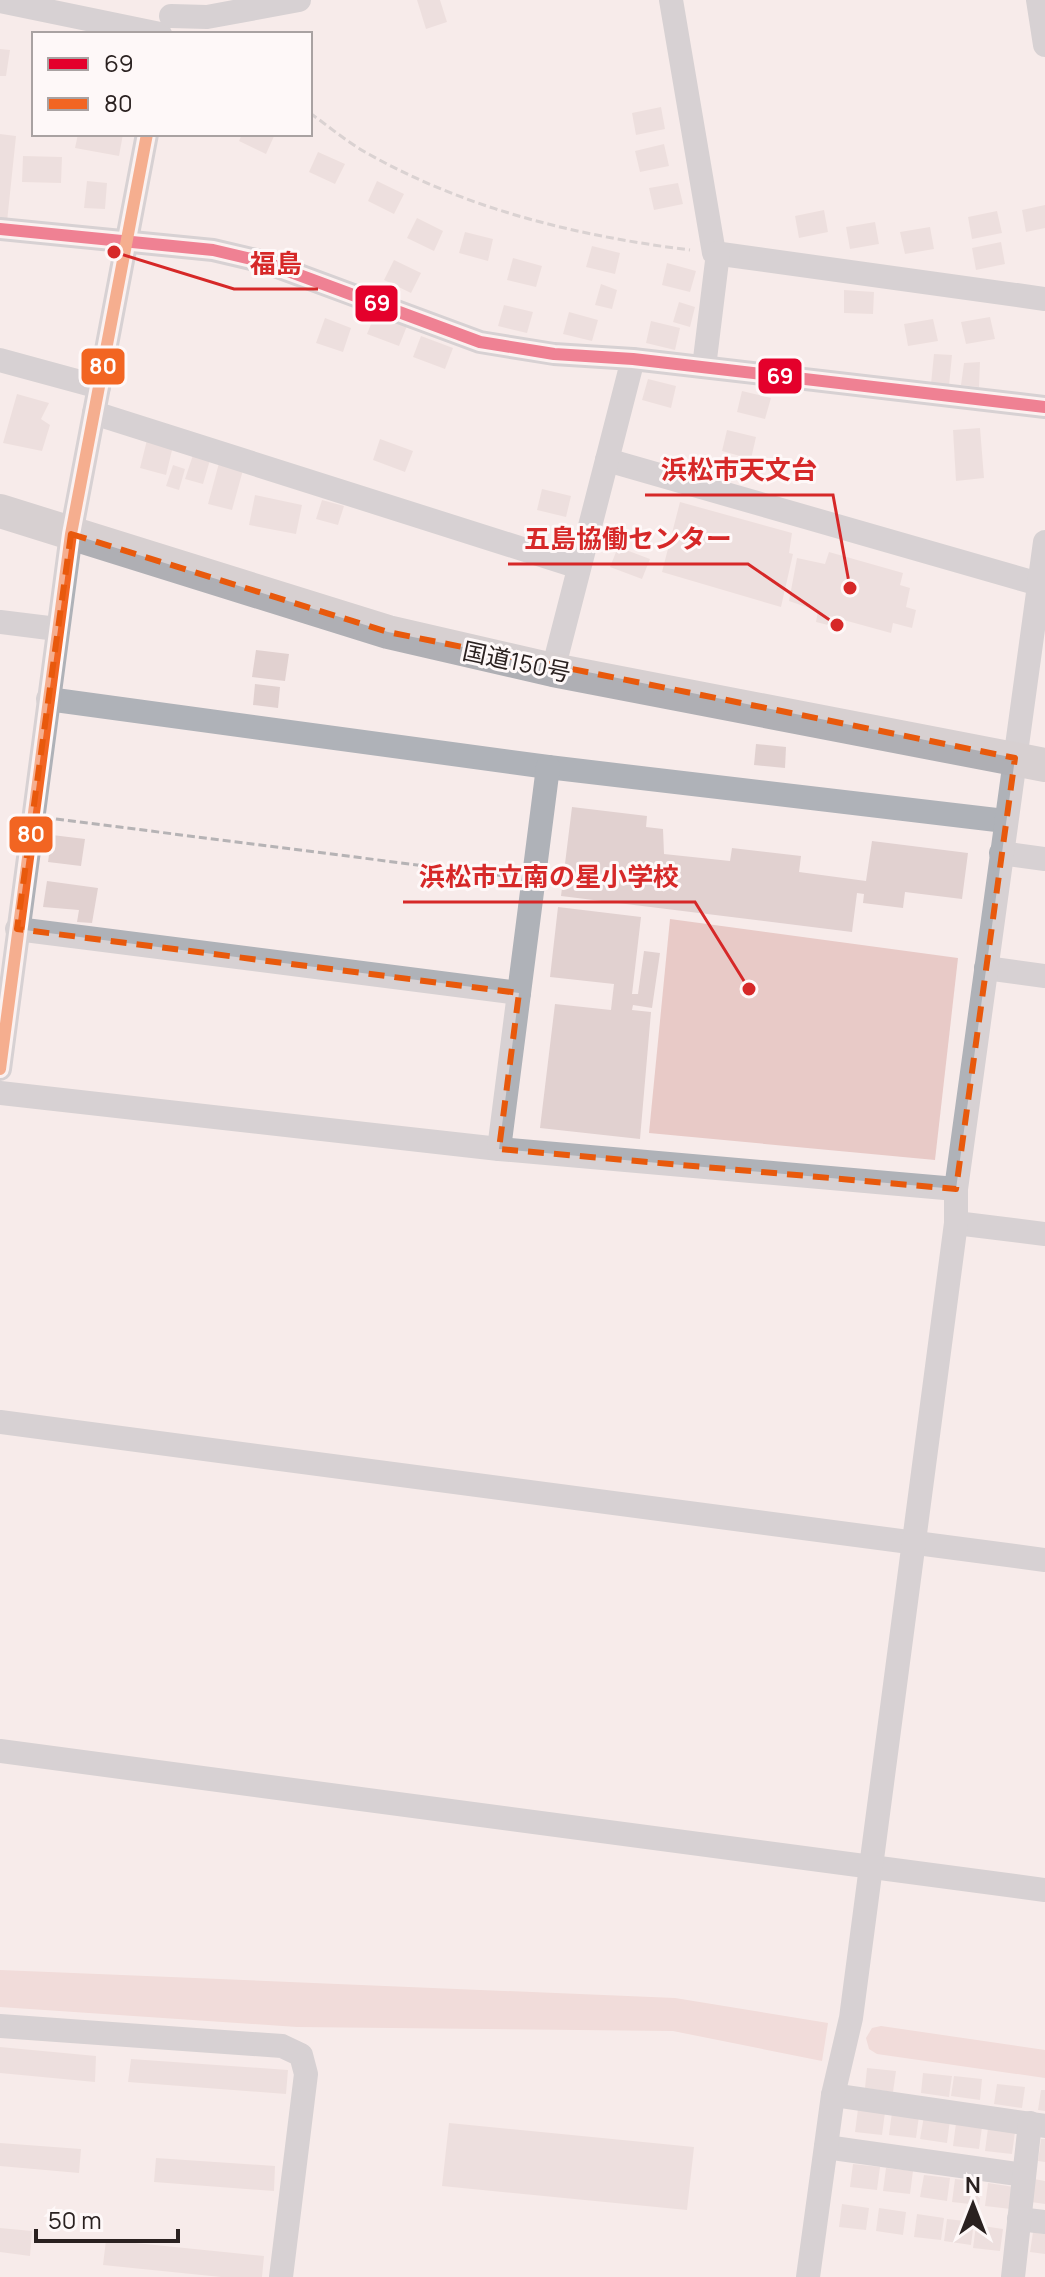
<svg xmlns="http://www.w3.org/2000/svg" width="1045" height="2277" viewBox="0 0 1045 2277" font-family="Manrope,'Noto Sans JP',sans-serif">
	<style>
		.green { fill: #e8cac7 }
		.building { fill: #e1d1d0 }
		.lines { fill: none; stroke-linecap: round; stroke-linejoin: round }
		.path { stroke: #b6b3b5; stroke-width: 3; stroke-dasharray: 8 4; stroke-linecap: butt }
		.minor { stroke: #afb2b8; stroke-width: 24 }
		.highway { stroke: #afafb4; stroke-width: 34 }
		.bus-1-casing { stroke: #fef8f8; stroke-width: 18 }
		.bus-2-casing { stroke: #fef8f8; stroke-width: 18 }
		.bus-1 { stroke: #e4002b; stroke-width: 12 }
		.bus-2 { stroke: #f26522; stroke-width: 12 }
		.marked { fill: none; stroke: #e8590c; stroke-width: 6; stroke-dasharray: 16 10; stroke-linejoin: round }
		.labels { text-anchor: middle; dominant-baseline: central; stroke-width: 6; stroke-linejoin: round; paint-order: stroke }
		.street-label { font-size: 24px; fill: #2a2120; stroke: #fef8f8 }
		.leader { fill: none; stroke: #d62828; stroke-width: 3 }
		.callout-dot { fill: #d62828; stroke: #fef8f8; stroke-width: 3 }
		.callout-label { font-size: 26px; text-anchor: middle; font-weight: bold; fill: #d62828; stroke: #fef8f8; stroke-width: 6; stroke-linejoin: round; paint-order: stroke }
		.line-badge { stroke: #fef8f8; stroke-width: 3 }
		.badge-label { font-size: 22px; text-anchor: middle; font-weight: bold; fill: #fff }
	</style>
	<rect width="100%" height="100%" fill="#f7ebea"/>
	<g class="green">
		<path d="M670 919 958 958 935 1160 649 1133Z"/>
		<path d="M0 1970 675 1998 828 2023 822 2061 673 2031 297 2027 0 2007Z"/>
		<path d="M881 2026 1045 2050V2078L877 2054 869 2049 866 2038 872 2028Z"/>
	</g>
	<g class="building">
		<path d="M417 0H440L447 22 426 29Z"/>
		<path d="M0 49 10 50 6 76H0Z"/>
		<path d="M661 107 665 129 636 135 632 113Z"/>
		<path d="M0 134 16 136 7 222 0 221Z"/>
		<path d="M78 134H123L119 156 75 148Z"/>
		<path d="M242 134H275L266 154 239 141Z"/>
		<path d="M664 144 669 166 640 172 635 151Z"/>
		<path d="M318 152 345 164 335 184 309 172Z"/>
		<path d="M23 156 62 157 61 183 22 182Z"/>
		<path d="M87 181 107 183 105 209 84 208Z"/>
		<path d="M377 181 404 194 394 214 368 201Z"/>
		<path d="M678 183 683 204 654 210 649 188Z"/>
		<path d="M1045 205V228L1026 232 1022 210Z"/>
		<path d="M824 210 828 232 799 238 795 216Z"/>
		<path d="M997 211 1002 233 972 239 968 217Z"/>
		<path d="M417 218 443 231 434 251 407 238Z"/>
		<path d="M875 222 879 244 850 249 846 227Z"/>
		<path d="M930 227 934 249 905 254 900 232Z"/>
		<path d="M465 232 493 239 488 261 459 253Z"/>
		<path d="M1001 242 1005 264 976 270 972 248Z"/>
		<path d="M592 246 620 253 615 274 586 267Z"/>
		<path d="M513 258 542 266 536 287 507 280Z"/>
		<path d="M394 260 421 273 411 293 384 280Z"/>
		<path d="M667 263 696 271 690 292 662 285Z"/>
		<path d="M601 284 617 290 612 309 595 305Z"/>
		<path d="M844 290 874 292 873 314 844 313Z"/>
		<path d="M679 302 695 307 690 327 673 322Z"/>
		<path d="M504 305 533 312 527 333 498 326Z"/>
		<path d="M569 312 598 320 592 341 563 334Z"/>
		<path d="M375 314 407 326 399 346 367 334Z"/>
		<path d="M990 317 995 339 966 344 961 322Z"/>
		<path d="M325 318 351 328 343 352 316 343Z"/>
		<path d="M933 319 938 341 908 346 904 324Z"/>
		<path d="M651 321 680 328 675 350 646 343Z"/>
		<path d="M421 336 453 348 445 369 413 357Z"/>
		<path d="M934 354 952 355 949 386 931 384Z"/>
		<path d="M980 362 979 387 961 385 964 363Z"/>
		<path d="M648 379 676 386 671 408 642 400Z"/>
		<path d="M742 391 771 398 765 419 737 412Z"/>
		<path d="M17 394 49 403 41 419 50 425 42 451 3 443Z"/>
		<path d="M980 428 984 478 956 481 953 430Z"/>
		<path d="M727 430 756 437 751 459 722 451Z"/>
		<path d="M380 439 413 451 405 472 373 460Z"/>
		<path d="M147 440 173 446 166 475 140 468Z"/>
		<path d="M193 455 210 460 203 484 185 479Z"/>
		<path d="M219 463 243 470 232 510 208 504Z"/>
		<path d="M173 465 185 469 179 490 166 486Z"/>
		<path d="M542 489 571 496 566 517 537 510Z"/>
		<path d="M255 495 302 505 296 534 249 525Z"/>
		<path d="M322 500 344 506 338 525 316 519Z"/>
		<path d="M680 502 792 533 789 553 793 554 781 607 662 572Z"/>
		<path d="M618 547 650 559 642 579 610 567Z"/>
		<path d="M829 552 903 573 900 585 910 588 906 607 916 610 912 628 893 623 891 633 829 616 828 625 816 622 818 611 789 601 797 558 825 564Z"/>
		<path d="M256 650 289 654 285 681 252 677Z"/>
		<path d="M255 684 280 687 278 708 253 705Z"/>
		<path d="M756 744 786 747 785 768 754 765Z"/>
		<path d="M572 807 647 816 646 827 663 829 664 854 730 861 732 848 801 856 799 872 866 881 872 841 968 853 962 899 905 892 903 908 863 903 864 894 857 893 852 932 561 896Z"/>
		<path d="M52 835 85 839 81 866 48 862Z"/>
		<path d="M47 881 98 888 92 923 77 922 79 910 43 907Z"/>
		<path d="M558 907 641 917 632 994H638L644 951 660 953 652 1008 633 1005 632 1010 651 1012 640 1139 540 1128 555 1004 611 1010 614 984 550 977Z"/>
		<path d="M0 2047 96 2056 95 2082 0 2073Z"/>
		<path d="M131 2059 288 2070 286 2094 128 2082Z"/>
		<path d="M867 2068 896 2071 893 2092 865 2088Z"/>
		<path d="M923 2073 952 2076 949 2097 921 2093Z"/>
		<path d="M954 2076 982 2079 980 2100 951 2096Z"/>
		<path d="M997 2084 1025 2087 1022 2108 994 2104Z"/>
		<path d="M1041 2090H1045V2111L1038 2110Z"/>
		<path d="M858 2109 885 2112 882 2135 855 2132Z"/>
		<path d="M892 2112 919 2116 916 2138 889 2135Z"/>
		<path d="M924 2116 950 2120 947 2143 920 2139Z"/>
		<path d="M449 2123 694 2147 687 2210 442 2186Z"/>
		<path d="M956 2123 982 2127 979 2149 953 2146Z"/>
		<path d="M988 2128 1015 2132 1012 2154 985 2151Z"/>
		<path d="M1041 2139H1045V2162L1038 2161Z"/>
		<path d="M0 2143 81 2149 79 2173 0 2166Z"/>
		<path d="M156 2158 275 2166 274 2191 154 2182Z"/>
		<path d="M853 2164 880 2167 877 2190 850 2187Z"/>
		<path d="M886 2168 913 2171 910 2194 883 2191Z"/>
		<path d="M924 2175 950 2178 947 2201 920 2197Z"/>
		<path d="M955 2179 982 2182 979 2205 952 2202Z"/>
		<path d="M1034 2179 1045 2181V2204L1031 2202Z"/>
		<path d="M988 2183 1014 2187 1011 2209 985 2206Z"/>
		<path d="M842 2204 869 2208 866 2230 839 2227Z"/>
		<path d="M879 2208 906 2212 903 2235 876 2231Z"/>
		<path d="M917 2214 944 2218 941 2240 914 2237Z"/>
		<path d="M947 2219 974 2222 971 2245 944 2241Z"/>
		<path d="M976 2225 1003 2229 1000 2251 973 2248Z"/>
		<path d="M0 2228 32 2231 30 2256 0 2252Z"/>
		<path d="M1033 2232 1045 2234V2254L1030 2252Z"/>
		<path d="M106 2240 264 2256 262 2277H221L103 2265Z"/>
	</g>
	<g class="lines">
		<g class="path">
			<path d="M310 113C328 126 346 141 365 152 465 209 577 236 690 250"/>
			<path d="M56 819 512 877"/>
		</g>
		<g class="minor">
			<path d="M671 0 714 253 1045 299"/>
			<path d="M1038 0 1045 45"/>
			<path d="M0 1 160 34"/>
			<path d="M171 16 207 17 299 0"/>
			<path d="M0 229 213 250 264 262 480 342 554 354 633 359 1045 407"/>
			<path d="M0 360 99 387"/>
			<path d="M704 367 718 253"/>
			<path d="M94 413 579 567"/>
			<path d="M607 460 1039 584"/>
			<path d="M0 622 57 629"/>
			<path d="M553 670 633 359"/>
			<path d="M48 699 548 767 1005 821"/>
			<path d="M1001 853 1045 859"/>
			<path d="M17 929 519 993"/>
			<path d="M986 968 1045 976"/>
			<path d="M0 1069 71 534 147 134"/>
			<path d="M0 1093 499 1149 956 1189"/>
			<path d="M499 1149 548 767"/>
			<path d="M956 1223 1045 1234"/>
			<path d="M0 1422 1045 1560"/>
			<path d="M0 1751 1045 1890"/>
			<path d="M0 2026 282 2046 301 2055 306 2074 281 2277"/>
			<path d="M833 2095 1045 2126"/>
			<path d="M826 2147 1024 2175"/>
			<path d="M1019 2219 1045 2222"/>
			<path d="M808 2277 833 2095 851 2018 956 1223V1189L1045 542"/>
			<path d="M1013 2277 1030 2123"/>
		</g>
		<path class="highway" d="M0 511 388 632 553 670 1045 765"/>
		<g class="bus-1-casing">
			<path id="bus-1" d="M0 229 213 250 264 262 480 342 554 354 633 359 1045 407"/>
		</g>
		<g class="bus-2-casing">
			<path id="bus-2" d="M0 1069 71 534 147 134"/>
		</g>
		<use href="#bus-1" class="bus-1"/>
		<use href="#bus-2" class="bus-2"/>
	</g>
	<path d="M0 0H1045V2277H0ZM71 534 388 632 1015 758 956 1189 499 1149 519 993 17 929Z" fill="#f7ebea" fill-opacity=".55" fill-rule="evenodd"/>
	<path class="marked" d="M71 534 388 632 1015 758 956 1189 499 1149 519 993 17 929Z"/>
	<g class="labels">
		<g class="street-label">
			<text transform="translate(517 661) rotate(12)">国道150号</text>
		</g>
	</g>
	<path class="leader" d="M114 252L234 289H318M850 588L833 495H645M837 625L748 564H508M749 989L695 902H403"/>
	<g class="callout-dot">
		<circle cx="114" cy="252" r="8"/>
		<circle cx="850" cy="588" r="8"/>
		<circle cx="837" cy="625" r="8"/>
		<circle cx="749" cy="989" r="8"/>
	</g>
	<g class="callout-label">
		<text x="276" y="273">福島</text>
		<text x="739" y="479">浜松市天文台</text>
		<text x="628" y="548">五島協働センター</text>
		<text x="549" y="886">浜松市立南の星小学校</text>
	</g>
	<g class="line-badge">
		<rect x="354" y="284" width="45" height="39" rx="8" fill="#e4002b"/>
		<rect x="80" y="347" width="46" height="39" rx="8" fill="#f26522"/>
		<rect x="757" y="357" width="46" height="38" rx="8" fill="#e4002b"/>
		<rect x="8" y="815" width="46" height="39" rx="8" fill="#f26522"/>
	</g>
	<g class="badge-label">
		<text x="377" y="311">69</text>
		<text x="103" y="374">80</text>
		<text x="780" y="384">69</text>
		<text x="31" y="842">80</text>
	</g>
	<rect x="32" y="32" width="280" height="104" fill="#fef8f8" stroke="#a9a2a2" stroke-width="2"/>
	<rect x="48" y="58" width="40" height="12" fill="#e4002b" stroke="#a9a2a2" stroke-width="2"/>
	<text x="104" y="72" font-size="24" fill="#2a2120">69</text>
	<rect x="48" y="98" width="40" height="12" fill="#f26522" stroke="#a9a2a2" stroke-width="2"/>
	<text x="104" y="112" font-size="24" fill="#2a2120">80</text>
	<g transform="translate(973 2205)" stroke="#fef8f8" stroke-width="6" paint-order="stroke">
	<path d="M0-6L14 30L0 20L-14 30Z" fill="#2a2120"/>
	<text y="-12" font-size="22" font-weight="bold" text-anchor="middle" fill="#2a2120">N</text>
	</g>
	<path d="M36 2229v12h142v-12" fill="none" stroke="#2a2120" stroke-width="4"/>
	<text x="48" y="2229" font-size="24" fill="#2a2120" stroke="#fef8f8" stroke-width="6" paint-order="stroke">50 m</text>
</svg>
